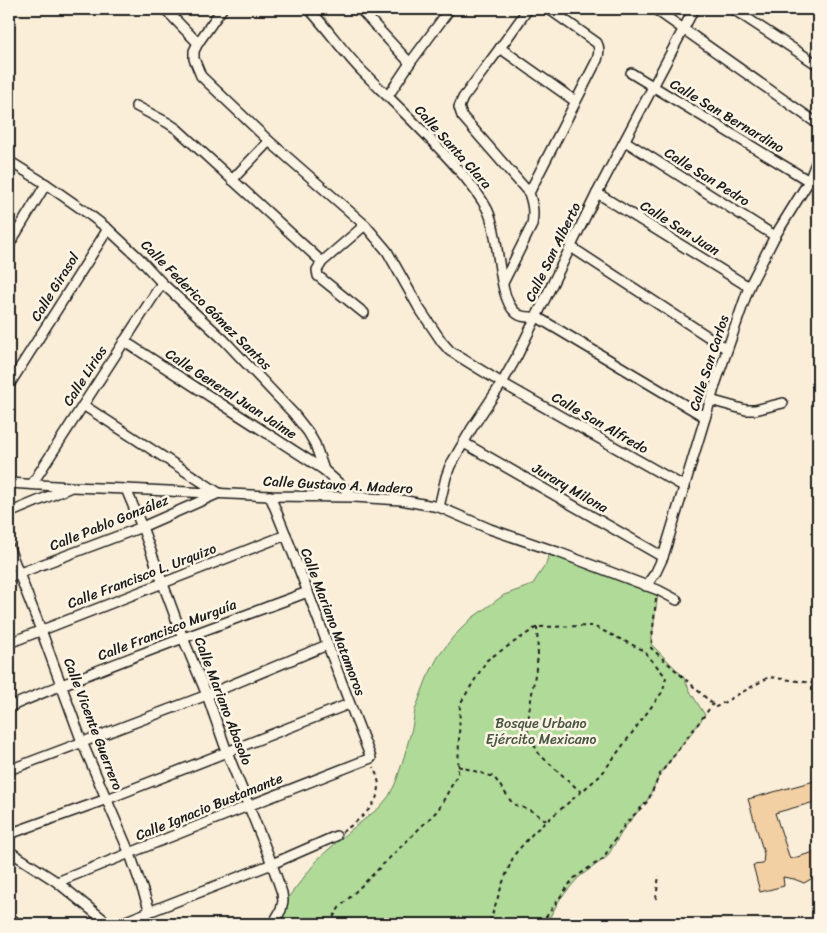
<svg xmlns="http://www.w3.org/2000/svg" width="827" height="933" viewBox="0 0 827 933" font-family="Sriracha,sans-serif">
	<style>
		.green { fill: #b0da98; stroke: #667b5a }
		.building { fill: #f3d0a4; stroke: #1c1c1c }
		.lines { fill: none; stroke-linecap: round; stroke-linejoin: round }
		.minor-casing { stroke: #1c1c1c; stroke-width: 12 }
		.path { stroke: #1c1c1c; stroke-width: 2; stroke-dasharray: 4 4; stroke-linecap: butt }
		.minor { stroke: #fcf5e5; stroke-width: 9 }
		.labels { text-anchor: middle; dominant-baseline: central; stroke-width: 5; stroke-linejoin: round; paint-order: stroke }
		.street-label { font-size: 14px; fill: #1c1c1c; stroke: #fcf5e5 }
		.park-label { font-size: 14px; fill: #485541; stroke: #fcf5e5 }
	</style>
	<rect width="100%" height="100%" fill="#faeed8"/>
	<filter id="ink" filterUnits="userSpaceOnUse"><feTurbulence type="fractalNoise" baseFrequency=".02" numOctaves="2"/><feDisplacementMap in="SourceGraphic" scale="10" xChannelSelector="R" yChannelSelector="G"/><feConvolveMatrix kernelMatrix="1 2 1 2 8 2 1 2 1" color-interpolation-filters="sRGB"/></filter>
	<g filter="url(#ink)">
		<path class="green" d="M549 552 659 586 651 644 683 676 691 693 705 715 660 774 647 801 625 827 607 857 579 877 560 899 546 924H275L283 904 319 858 347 833 379 808 389 796 396 782 404 757 412 728 415 710 427 678 438 657 453 637 472 618 504 595 532 585 546 564Z"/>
		<path class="building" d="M818 780V801L775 813 790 859 818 851V875L804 883 794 879 783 877 784 886 760 892 753 865 763 864 764 854 748 799Z"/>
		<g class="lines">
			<g class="minor-casing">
				<g id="minor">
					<path d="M165 9 198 43"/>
					<path d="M222 9 198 43 194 51V59L201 76 269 141 365 225 387 251 419 308 442 342 450 351 502 383 685 487"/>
					<path d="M309 9C328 29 344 53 363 72 397 106 433 139 464 176 472 186 480 196 486 207 501 233 496 295 515 312 521 318 529 317 537 317L705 417"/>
					<path d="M360 9 410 63"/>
					<path d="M528 9 500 48 463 98 459 107 462 116 529 193"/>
					<path d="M655 9 818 124"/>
					<path d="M733 9 818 65"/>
					<path d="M500 48 575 101"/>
					<path d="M631 73 809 181"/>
					<path d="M388 96 410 63 450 9"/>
					<path d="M136 106 168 123 177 129 322 262"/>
					<path d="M625 141 775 236"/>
					<path d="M9 161 46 184 86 212 108 229 138 257 162 283 224 340 293 413 308 432 315 444 324 470 354 497"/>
					<path d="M232 180 269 141"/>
					<path d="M597 193 749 287"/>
					<path d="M9 245 46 184"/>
					<path d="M571 247 727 349"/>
					<path d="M503 283 532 225C534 212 533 205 529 193L597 60C599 54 600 48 597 43L549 9"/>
					<path d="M364 313 318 276 317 270 322 262 365 225"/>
					<path d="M124 341 324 470"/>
					<path d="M9 385 108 229"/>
					<path d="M710 400 746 410H755L783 403"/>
					<path d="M83 405 219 493"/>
					<path d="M464 443 663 557"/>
					<path d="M9 483 71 487 126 489 270 496 354 497 401 500 417 503 439 507 490 529 560 553 658 590 677 600"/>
					<path d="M32 484 162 283"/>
					<path d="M126 489 142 527 183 638 207 695 227 752 272 864 282 893 283 901 281 910 273 924"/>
					<path d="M439 507 446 477 450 466 472 428 502 383 517 356 597 193 694 9"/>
					<path d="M9 513 69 488"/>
					<path d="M9 548 41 630 82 742 130 854 150 911"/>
					<path d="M9 577 142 527 217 494"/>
					<path d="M646 586 656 572 663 557 716 382 749 287 775 236 809 181 818 158"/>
					<path d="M9 643 286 535"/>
					<path d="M9 707C107 665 208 629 308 592"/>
					<path d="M9 770 207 695 327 645"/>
					<path d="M9 834 107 799 349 704"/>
					<path d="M9 851 57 882 109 924"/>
					<path d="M57 882 248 806 371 758C336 671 306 582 270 496"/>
					<path d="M9 917 18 924"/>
					<path d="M118 924 272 864 336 836"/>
				</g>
			</g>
			<g class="path">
				<path d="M656 599 651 648 716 707 769 677 812 683 818 685"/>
				<path d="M537 627 538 656 529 712 528 733 539 754 581 792"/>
				<path d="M458 766 494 777 513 804 532 811 547 821"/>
				<path d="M342 832C357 822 378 806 379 787 379 780 376 774 374 767"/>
				<path d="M656 899 659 875"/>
				<path d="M329 924 339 908 438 810 458 774 460 704 487 660 537 627 593 626 643 650 666 677 663 691 601 775 534 832 514 855 503 882 489 924"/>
				<path d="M541 924 573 879 593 865 602 860 625 824 648 801 660 774 713 704"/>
			</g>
			<use href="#minor" class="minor"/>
		</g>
	</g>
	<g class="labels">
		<g class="street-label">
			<text transform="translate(727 116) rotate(31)">Calle San Bernardino</text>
			<text transform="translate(453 147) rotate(48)">Calle Santa Clara</text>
			<text transform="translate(707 177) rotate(32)">Calle San Pedro</text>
			<text transform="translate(680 228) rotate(32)">Calle San Juan</text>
			<text transform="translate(553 252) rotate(-64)">Calle San Alberto</text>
			<text transform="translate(55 287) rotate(-58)">Calle Girasol</text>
			<text transform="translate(206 305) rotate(45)">Calle Federico Gómez Santos</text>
			<text transform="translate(709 363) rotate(-72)">Calle San Carlos</text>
			<text transform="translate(85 376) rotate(-57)">Calle Lirios</text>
			<text transform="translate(231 394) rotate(33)">Calle General Juan Jaime</text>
			<text transform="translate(600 423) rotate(30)">Calle San Alfredo</text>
			<text transform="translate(338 485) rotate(3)">Calle Gustavo A. Madero</text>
			<text transform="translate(570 488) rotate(30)">Jurary Milona</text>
			<text transform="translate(109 523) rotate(-22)">Calle Pablo González</text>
			<text transform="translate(142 576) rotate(-21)">Calle Francisco L. Urquizo</text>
			<text transform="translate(333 622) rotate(69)">Calle Mariano Matamoros</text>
			<text transform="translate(167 630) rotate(-21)">Calle Francisco Murguía</text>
			<text transform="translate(223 701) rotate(69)">Calle Mariano Abasolo</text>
			<text transform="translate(93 724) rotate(69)">Calle Vicente Guerrero</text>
			<text transform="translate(209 807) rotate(-22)">Calle Ignacio Bustamante</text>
		</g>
		<g class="park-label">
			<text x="541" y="723">Bosque Urbano<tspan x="541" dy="16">Ejército Mexicano</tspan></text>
		</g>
	</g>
	<rect width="827" height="933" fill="none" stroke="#fcf5e5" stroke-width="30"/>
	<rect x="15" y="15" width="797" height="903" fill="none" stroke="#1c1c1c" stroke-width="2" filter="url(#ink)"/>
</svg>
